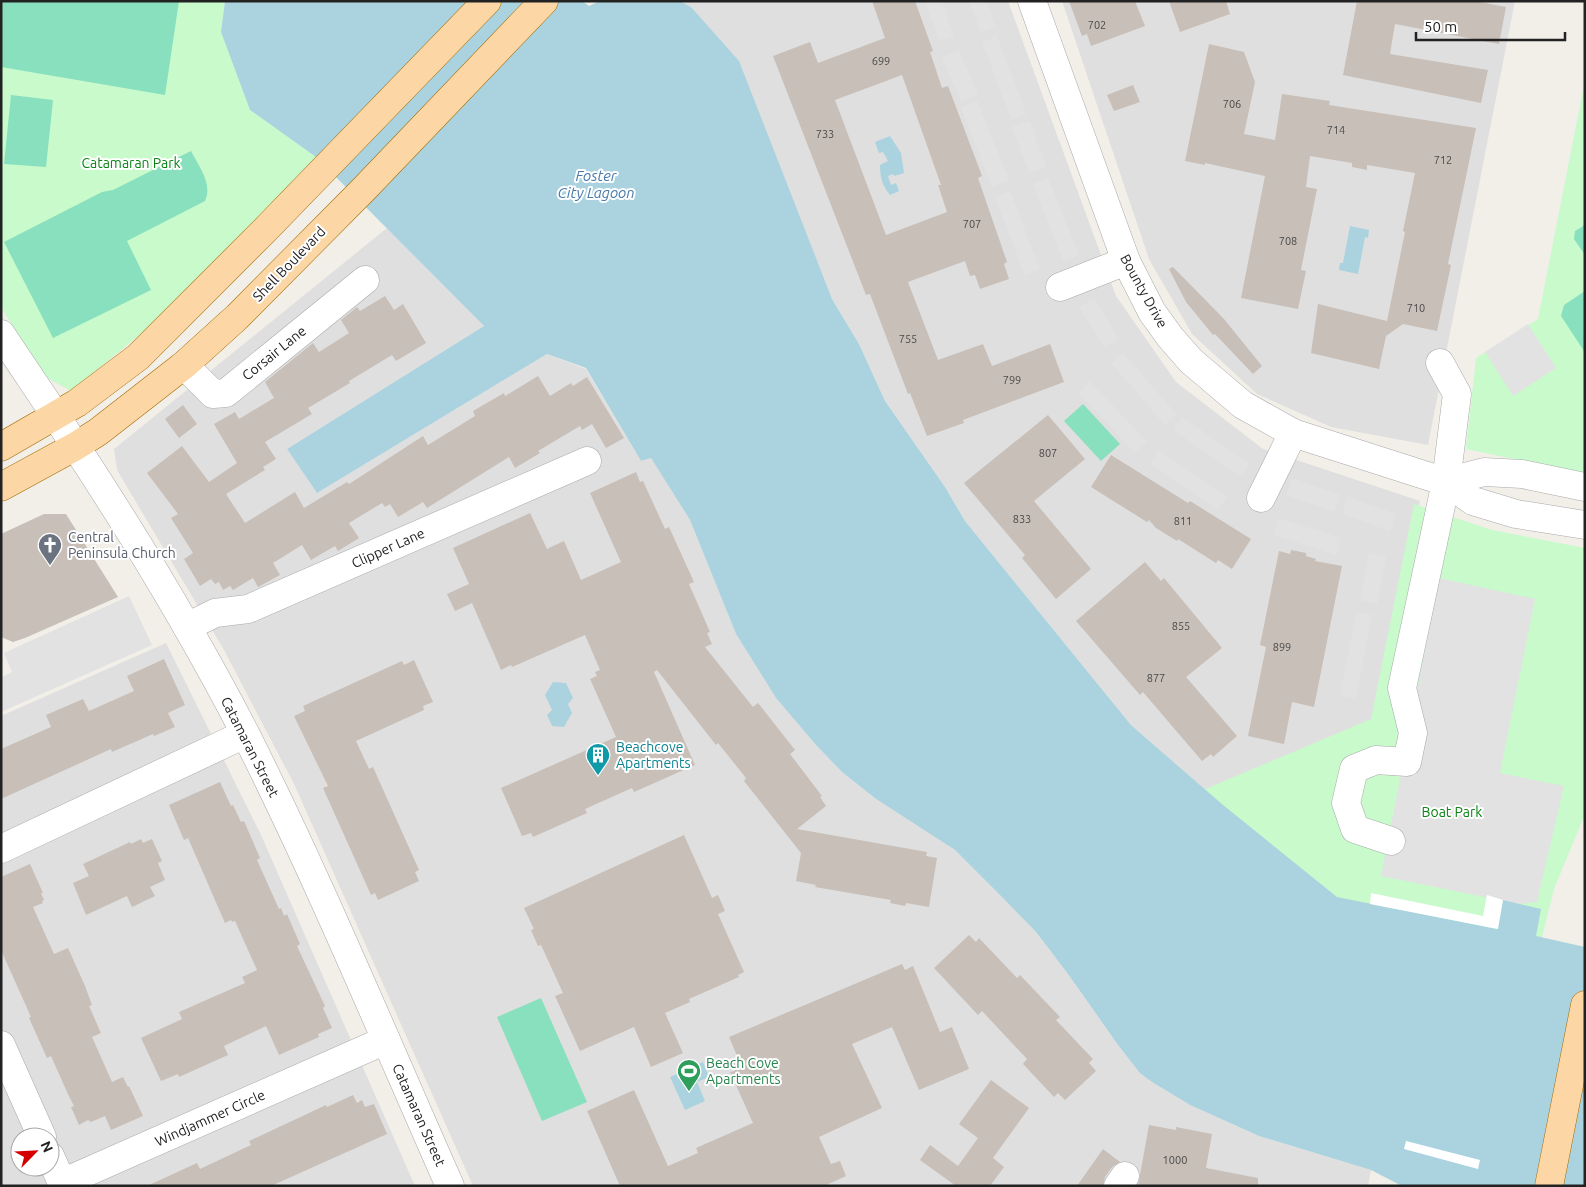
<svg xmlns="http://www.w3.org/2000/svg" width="1586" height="1187" viewBox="0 0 1586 1187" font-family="Ubuntu,sans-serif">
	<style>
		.residential { fill: #e0dfdf; fill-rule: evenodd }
		.park { fill: #c8facc }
		.pitch { fill: #88e0be }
		.parking { fill: #e2e2e2 }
		.water { fill: #aad3df }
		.pier { fill: #fff }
		.building { fill: #c7bfb8; fill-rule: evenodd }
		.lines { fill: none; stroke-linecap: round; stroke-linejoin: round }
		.minor-casing { stroke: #a9a9a9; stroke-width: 29 }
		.major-casing { stroke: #a06b00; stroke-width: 29 }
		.minor { stroke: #fff; stroke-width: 28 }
		.major { stroke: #fcd6a4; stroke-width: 28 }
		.labels { text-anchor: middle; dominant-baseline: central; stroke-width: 4; stroke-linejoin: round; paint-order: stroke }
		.number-label { font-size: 11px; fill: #4b4948 }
		.park-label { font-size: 14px; fill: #0c8416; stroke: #fff }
		.street-label { font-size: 14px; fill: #222; stroke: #fff }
		.worship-label { font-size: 14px; fill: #5b616d; stroke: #fff; text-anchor: start }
		.culture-label { font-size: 14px; fill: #0d838f; stroke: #fff; text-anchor: start }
		.leisure-label { font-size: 14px; fill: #27864d; stroke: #fff; text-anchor: start }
		.water-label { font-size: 15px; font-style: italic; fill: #4a7aab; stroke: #fff }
	</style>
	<rect width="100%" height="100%" fill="#f2efe9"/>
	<g class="residential">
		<path d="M681 1H1008L1116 296 1176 382 1263 449 1420 501 1373 739 1223 805 1131 725 965 521 945 487 885 401 859 344 832 299 691 7Z"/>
		<path d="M1062 1H1515L1428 445 1331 427 1257 394 1192 334 1149 259Z"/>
		<path d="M387 228 484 326 287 449 317 493 547 354 586 369 641 461 651 458 690 520 736 634 776 698 816 745 842 772 876 799 955 850 998 893 1036 932 1068 974 1118 1045 1141 1073 1152 1082 1190 1105 1259 1136 1371 1170 1368 1186H473L294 784 224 650 117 470 114 449Z"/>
		<path d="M166 643 261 835 415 1186H1V716ZM20 1137H50V1167H20Z"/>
	</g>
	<g class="park">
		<path d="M1 1H225L221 32 250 110 316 157 166 313 71 391 44 376 1 307Z"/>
		<path d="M1585 80V474L1466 449 1476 358 1538 319Z"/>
		<path d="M1414 504 1492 530 1585 548V814L1554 889 1537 957 1339 904 1184 798 1371 719Z"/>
	</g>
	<g class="pitch">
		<path d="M1 1H179L165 95 1 67Z"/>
		<path d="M11 95 53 100 46 167 4 164Z"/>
		<path d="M191 151C199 167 213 184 205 201L127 241 151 290 53 338 4 242 102 192 113 190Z"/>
		<path d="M1585 225V255L1574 239 1575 231Z"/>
		<path d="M1585 291V351H1584L1561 316 1564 305Z"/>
		<path d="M1083 404 1120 444 1101 461 1064 421Z"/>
		<path d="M541 998 587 1102 542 1121 497 1017Z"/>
	</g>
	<g class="parking">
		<path d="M925 1H942L954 36 939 41Z"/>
		<path d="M969 1H987L996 27 981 32Z"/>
		<path d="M997 36 1026 114 1011 119 982 42Z"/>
		<path d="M959 50 978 95 961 102 942 57Z"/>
		<path d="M977 101 1009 180 992 187 961 108Z"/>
		<path d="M1030 121 1046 167 1029 173 1012 127Z"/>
		<path d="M1048 178 1079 255 1063 261 1033 184Z"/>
		<path d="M1010 191 1040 269 1025 275 995 197Z"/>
		<path d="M1094 298 1119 339 1104 347 1079 307Z"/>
		<path d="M1528 324 1556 368 1513 396 1485 352Z"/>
		<path d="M1123 352 1177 415 1165 425 1111 363Z"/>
		<path d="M1090 381 1147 442 1135 453 1078 393Z"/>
		<path d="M1182 417 1250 464 1241 477 1173 430Z"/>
		<path d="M1159 450 1227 497 1218 510 1150 463Z"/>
		<path d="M1292 478 1340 495 1334 512 1286 495Z"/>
		<path d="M1347 497 1396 514 1390 531 1342 514Z"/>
		<path d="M1279 518 1341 538 1336 555 1274 535Z"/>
		<path d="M1369 553 1386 557 1377 604 1360 600Z"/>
		<path d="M1439 578 1535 599 1500 773 1564 786 1537 902 1519 904 1381 876Z"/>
		<path d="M129 596 152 645 1 712V678L12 672 4 653Z"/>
		<path d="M1356 613 1372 615 1356 699 1340 696Z"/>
	</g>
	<g class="water">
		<path d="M225 1H582L589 6 600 1H680L691 7 739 61 832 299 859 344 885 401 945 487 965 521 1131 725 1223 805 1337 897 1497 929 1503 900 1541 909 1536 936 1585 947V1186H1402L1371 1170 1259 1136 1190 1105 1152 1082 1140 1073 1118 1045 1068 974 1036 932 998 893 955 850 876 799 842 772 816 745 776 698 736 634 690 520 651 458 641 461 586 368 547 354 317 493 287 449 484 326 316 157 250 110 221 32Z"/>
		<path d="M890 136 901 153 904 173 894 176 893 174 888 176 891 185 896 183 899 191 890 195C882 185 880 177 880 165L888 161 883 152 879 153 875 142Z"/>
		<path d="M1350 226 1369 230 1368 238 1365 237 1358 274 1339 270 1340 263H1343Z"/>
		<path d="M553 682 566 683 573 698 568 704 572 713 564 727 552 726 547 715 552 710 545 695Z"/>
		<path d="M703 1062 709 1077 697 1082 705 1101 685 1110 670 1077Z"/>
	</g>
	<g class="pier">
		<path d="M1371 893 1483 916 1487 895 1503 900 1498 929 1370 904Z"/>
		<path d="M1406 1141 1480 1160 1478 1169 1404 1149Z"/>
	</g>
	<g class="building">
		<path d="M872 1H915L933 51 930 52 942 88 948 86 982 176 978 178 1007 262 1004 264 1009 279 980 289 975 275 970 276 965 261 908 282 938 360 983 344 992 366 1050 344 1064 382 963 420 964 423 927 436 910 393 908 394 870 294 866 295 773 56 810 42 818 63 885 38ZM902 75 941 185H938L947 212 886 235 835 100Z"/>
		<path d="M1069 1H1135L1145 26 1091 46 1087 34 1082 36Z"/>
		<path d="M1169 1H1226L1230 14 1180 32Z"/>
		<path d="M1357 1H1475L1506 7 1499 44 1395 24 1390 54 1488 70 1481 103 1343 75Z"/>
		<path d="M1209 44 1244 52 1255 82 1244 134 1275 140 1282 94 1330 101 1329 105 1476 128 1448 264 1451 265 1437 331 1403 324 1386 336 1379 369 1311 353 1318 304 1387 321 1405 232 1403 231 1415 173 1367 165V170L1352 167V163L1310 156 1306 187 1317 189 1301 270 1306 271 1298 309 1241 298 1265 176 1205 163V165L1185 161Z"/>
		<path d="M1133 85 1140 102 1114 111 1107 95Z"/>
		<path d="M1173 267 1224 319 1262 366 1253 374 1215 334 1213 335 1186 302 1169 269Z"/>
		<path d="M385 296 394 310 403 304 426 343 396 361 392 355 349 381 350 383 308 408 312 414 265 442 276 459 263 467 265 470 226 494 245 523 295 492 304 508 347 482 349 484 423 436 428 445 475 416 473 411 504 393 505 396 538 376 550 396 571 383 573 386 587 377 624 438 606 448 592 424 582 430 580 426 538 451 540 453 515 468 509 457 427 508 423 502 398 517 390 504 385 507 382 503 349 523 359 538 338 551 335 546 311 560 302 545 273 563 280 575 258 587 253 578 233 590 230 586 223 590 219 582 215 584 211 579 200 586 184 559 193 553 171 518 178 514 147 473 182 446 209 482 237 463 214 424 235 412 239 419 274 398 265 382 313 343 319 352 349 333 341 320 357 307 360 311Z"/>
		<path d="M183 405 197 424 179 438 165 419Z"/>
		<path d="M1048 415 1085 459 1034 501 1091 569 1056 599 1022 558 1025 555 964 483Z"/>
		<path d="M1111 455 1188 503 1190 501 1251 539 1232 569 1218 560 1216 563 1178 539 1177 541 1156 528 1149 520 1147 522 1091 487Z"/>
		<path d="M636 472 640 482 643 481 665 529 669 527 694 582 689 584 710 632 707 633 712 644 705 647 753 707 758 703 795 750 790 754 822 796 820 797 826 806 797 829 927 852 926 856 937 858 929 907 906 903 905 906 890 903 891 900 815 887 816 885 796 881 801 853 744 781 746 778 718 743 716 745 657 670 654 672 695 765 634 792 632 788 585 809 587 813 533 837 531 833 522 836 501 788 616 737 590 679 597 676 595 672 600 670 585 635 512 667 511 665 501 670 472 603 455 611 447 594 469 584 453 548 530 513 547 549 564 541 581 580 621 562 590 493Z"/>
		<path d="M44 514H66L118 597 25 638 13 642 1 637V534Z"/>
		<path d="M1291 550 1306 553V556L1316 559 1315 561 1342 566 1314 707 1292 702 1284 744 1248 736 1266 647 1260 645 1279 551 1290 554Z"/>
		<path d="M1145 562 1161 581 1164 578 1222 648 1186 677 1237 736 1213 757 1211 754 1202 761 1143 692 1140 695 1076 621Z"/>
		<path d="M164 659 185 705 168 713 175 727 154 736 153 734 112 752 111 749 1 799V749L51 727 46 715 83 699 89 711 134 691 127 676Z"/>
		<path d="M414 660 433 702 423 706 424 710 356 741 369 769 373 767 419 870 415 872 419 881 378 900 375 893 371 895 323 788 328 786 294 716 305 711 303 706 402 661 404 665Z"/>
		<path d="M220 782 231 806 233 805 241 822 244 821 260 858 257 860 279 909 281 908 284 916 287 914 300 944 297 946 325 1006 323 1008 332 1028 318 1034 319 1037 279 1055 266 1026 224 1046 228 1055 179 1077 178 1074 161 1081 141 1038 182 1019 179 1012 245 983 242 977 257 970 235 921 232 922 231 920 225 923 188 838 184 840 169 805Z"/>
		<path d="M684 835 712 898 718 895 725 911 718 914 744 972 738 975 739 977 689 999 690 1002 665 1013 683 1053 651 1067 634 1027 580 1051 555 996 563 993 541 945 538 946 531 930 534 929 524 908Z"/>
		<path d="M141 839 143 843 152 839 162 861 158 863 165 880 150 887 155 896 132 907 127 896 86 915 73 883 89 876 83 864 130 842 131 844Z"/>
		<path d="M30 864 43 893H41L44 900 42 901 43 903 33 907 54 954 68 948 85 986 92 1005 89 1006 101 1033 92 1037 112 1082 123 1077 128 1087 129 1086 143 1116 111 1130 105 1116 91 1122 88 1120 79 1125 71 1107 74 1106 67 1092 51 1056 47 1058 29 1018 31 1017 1 950V877Z"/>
		<path d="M969 935 976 942 979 938 1017 978 1020 975 1060 1017 1056 1020 1093 1059 1089 1063 1096 1071 1065 1100 1058 1093 1054 1097 1023 1064 1027 1059 982 1011 978 1015 934 968Z"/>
		<path d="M902 964 905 970 913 966 940 1032 952 1027 969 1069 919 1090 892 1027 852 1044 882 1108 819 1137 831 1164 840 1161 846 1176 824 1186H620L587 1111 634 1090 668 1166 698 1153 696 1148 753 1123 730 1072 735 1071 731 1061 738 1058 729 1037Z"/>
		<path d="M991 1080 1029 1108 993 1158 1004 1167 990 1186H956L920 1160 930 1145 958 1166 978 1138 959 1124Z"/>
		<path d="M353 1095 357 1103 362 1100 365 1107 374 1104 387 1134 271 1186H147L197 1163 200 1169 251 1145 249 1141 326 1105 327 1107Z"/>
		<path d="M1149 1125 1176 1130V1127L1212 1134 1206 1168 1258 1178V1186H1138Z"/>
		<path d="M1103 1149 1120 1162 1112 1167 1105 1177 1103 1186H1077Z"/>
	</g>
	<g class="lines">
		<g class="minor-casing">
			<g id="minor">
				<path d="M1032 1 1126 261 1152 312 1170 337 1191 361 1243 405 1293 433 1446 482 1473 501 1516 514 1585 525"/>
				<path d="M1060 287 1126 261"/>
				<path d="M1 334C26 372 52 409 76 447 137 540 195 636 246 735 320 882 383 1035 450 1186"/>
				<path d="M184 365 213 394 226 393 365 280"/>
				<path d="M1446 482 1484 472 1522 474 1585 487"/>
				<path d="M1261 498 1293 433"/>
				<path d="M187 627 215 613 248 609 587 461"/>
				<path d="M1391 841 1355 829 1346 803 1354 769 1376 760 1407 762 1413 733 1402 688 1446 482 1457 394 1440 363"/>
				<path d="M1 849 245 734"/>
				<path d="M1 1045 42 1137"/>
				<path d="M50 1156 62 1183 386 1040"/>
				<path d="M1118 1186 1125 1176"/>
			</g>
		</g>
		<g class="major-casing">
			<g id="major">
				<path d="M1 447 77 403 138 357 265 230 487 1"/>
				<path d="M1 487 76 446 98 432 184 365 237 317 363 190 544 1"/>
				<path d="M1549 1186 1585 1005"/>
			</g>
		</g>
		<use href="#minor" class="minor"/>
		<use href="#major" class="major"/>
	</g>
	<defs>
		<g id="church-pin" transform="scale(1.25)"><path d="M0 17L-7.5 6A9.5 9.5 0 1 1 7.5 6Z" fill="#6b7280" stroke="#fff"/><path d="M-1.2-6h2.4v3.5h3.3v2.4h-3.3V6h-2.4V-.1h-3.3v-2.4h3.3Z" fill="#fff"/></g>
		<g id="building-pin" transform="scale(1.25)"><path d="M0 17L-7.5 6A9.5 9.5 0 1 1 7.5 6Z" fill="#0f9aa8" stroke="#fff"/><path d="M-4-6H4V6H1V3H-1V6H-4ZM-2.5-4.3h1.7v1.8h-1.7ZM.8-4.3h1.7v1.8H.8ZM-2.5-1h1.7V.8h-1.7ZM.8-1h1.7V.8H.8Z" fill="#fff"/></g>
		<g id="stadium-pin" transform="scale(1.25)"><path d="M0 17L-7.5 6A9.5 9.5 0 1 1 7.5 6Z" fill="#2e9e5b" stroke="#fff"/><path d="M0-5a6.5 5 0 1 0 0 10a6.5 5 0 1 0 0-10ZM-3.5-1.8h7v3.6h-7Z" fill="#fff"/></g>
	</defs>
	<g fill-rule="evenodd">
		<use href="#church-pin" x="50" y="545"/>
		<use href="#building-pin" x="598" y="755"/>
		<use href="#stadium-pin" x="689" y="1071"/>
	</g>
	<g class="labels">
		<g class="number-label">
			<text x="1097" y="25">702</text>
			<text x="881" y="61">699</text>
			<text x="1232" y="104">706</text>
			<text x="1336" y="130">714</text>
			<text x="825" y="134">733</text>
			<text x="1443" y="160">712</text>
			<text x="972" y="224">707</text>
			<text x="1288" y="241">708</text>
			<text x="1416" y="308">710</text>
			<text x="908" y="339">755</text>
			<text x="1012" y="380">799</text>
			<text x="1048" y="453">807</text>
			<text x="1022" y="519">833</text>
			<text x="1183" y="521">811</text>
			<text x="1181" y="626">855</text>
			<text x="1282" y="647">899</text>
			<text x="1156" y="678">877</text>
			<text x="1175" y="1160">1000</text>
		</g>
		<g class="park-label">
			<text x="131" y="163">Catamaran Park</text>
			<text x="1452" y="812">Boat Park</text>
		</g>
		<g class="street-label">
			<text transform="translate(289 264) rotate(-46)">Shell Boulevard</text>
			<text transform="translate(1144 291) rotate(61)">Bounty Drive</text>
			<text transform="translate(274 353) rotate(-39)">Corsair Lane</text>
			<text transform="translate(388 548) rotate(-24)">Clipper Lane</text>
			<text transform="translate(250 747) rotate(63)">Catamaran Street</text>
			<text transform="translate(419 1115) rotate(66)">Catamaran Street</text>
			<text transform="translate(210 1118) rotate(-24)">Windjammer Circle</text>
		</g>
		<g class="worship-label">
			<text x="68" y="537">Central<tspan x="68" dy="16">Peninsula Church</tspan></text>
		</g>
		<g class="culture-label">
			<text x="616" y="747">Beachcove<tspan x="616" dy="16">Apartments</tspan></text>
		</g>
		<g class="leisure-label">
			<text x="706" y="1063">Beach Cove<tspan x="706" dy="16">Apartments</tspan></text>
		</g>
		<g class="water-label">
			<text x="596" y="175">Foster<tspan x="596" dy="17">City Lagoon</tspan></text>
		</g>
	</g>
	<rect width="1586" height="1187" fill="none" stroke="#222222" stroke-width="5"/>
	<g transform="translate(35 1152) rotate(66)"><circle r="24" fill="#ffffff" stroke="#a7a7a7"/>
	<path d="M0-4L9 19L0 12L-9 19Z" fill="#d40000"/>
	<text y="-8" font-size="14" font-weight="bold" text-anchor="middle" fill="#222222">N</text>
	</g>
	<path d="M1416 32v8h149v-8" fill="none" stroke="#222222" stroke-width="2.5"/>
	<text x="1424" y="32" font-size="15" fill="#222222" stroke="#ffffff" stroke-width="4" paint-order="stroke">50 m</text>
</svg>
